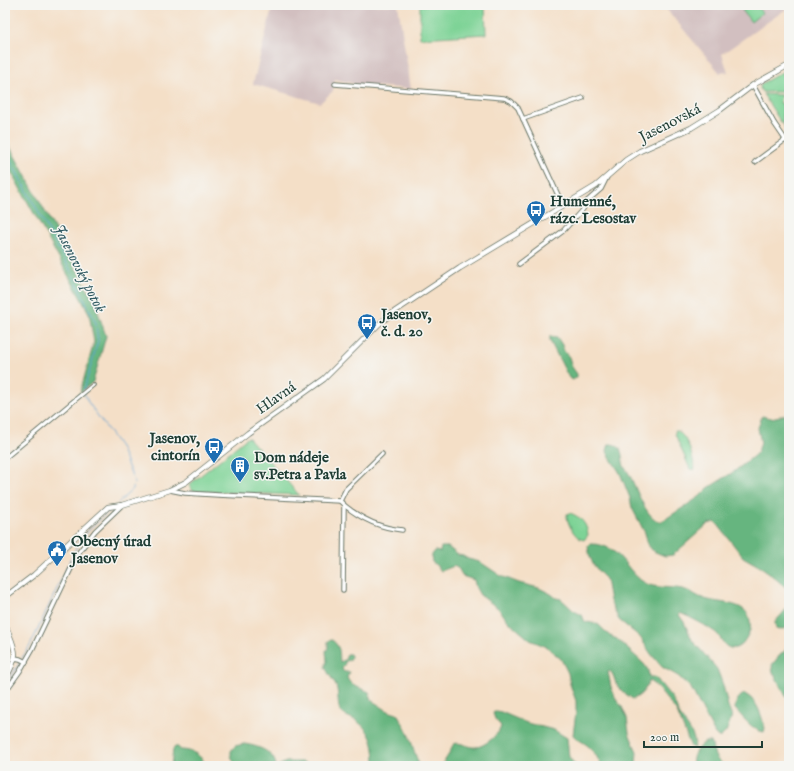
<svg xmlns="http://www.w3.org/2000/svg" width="794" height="771" viewBox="0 0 794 771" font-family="'IM FELL English',serif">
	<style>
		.industrial { fill: #d2bfc0 }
		.green { fill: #7ed396; stroke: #4e8865 }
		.forest { fill: #66b57f; stroke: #42795a }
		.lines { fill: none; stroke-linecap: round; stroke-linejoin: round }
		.stream { stroke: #5da1d2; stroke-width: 1 }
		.minor-casing { stroke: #6a7667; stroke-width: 5.5 }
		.tertiary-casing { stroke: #6a7667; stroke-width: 6 }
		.minor { stroke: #fff; stroke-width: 3.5 }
		.tertiary { stroke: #fff; stroke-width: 4.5 }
		.labels { text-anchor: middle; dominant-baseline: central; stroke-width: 3; stroke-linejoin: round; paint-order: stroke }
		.street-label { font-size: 15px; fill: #1f3d34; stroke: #f6f6f2 }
		.poi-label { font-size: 15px; font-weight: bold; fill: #1f3d34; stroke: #f6f6f2; text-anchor: start }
		.water-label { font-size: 16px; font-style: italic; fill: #325b63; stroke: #f6f6f2 }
	</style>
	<rect width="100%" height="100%" fill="#f6f6f2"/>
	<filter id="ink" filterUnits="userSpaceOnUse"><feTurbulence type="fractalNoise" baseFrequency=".025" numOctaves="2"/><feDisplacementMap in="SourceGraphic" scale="8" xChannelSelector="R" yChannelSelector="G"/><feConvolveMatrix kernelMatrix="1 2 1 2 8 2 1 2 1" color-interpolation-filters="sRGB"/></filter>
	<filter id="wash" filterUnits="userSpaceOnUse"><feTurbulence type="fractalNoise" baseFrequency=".012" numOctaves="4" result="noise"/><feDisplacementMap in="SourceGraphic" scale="16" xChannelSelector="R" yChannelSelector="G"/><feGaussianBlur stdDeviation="0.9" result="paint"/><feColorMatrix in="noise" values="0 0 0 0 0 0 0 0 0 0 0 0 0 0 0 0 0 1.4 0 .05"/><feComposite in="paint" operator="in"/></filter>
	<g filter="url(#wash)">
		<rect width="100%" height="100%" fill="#f4dfc7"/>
		<g class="industrial">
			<path d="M273 5H398L411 89 359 85 335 79 333 91 320 103 253 84Z"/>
			<path d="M663 5H789V7L722 54 728 72 720 73Z"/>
		</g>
		<g class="green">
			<path d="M420 5H485L486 34 420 38Z"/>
			<path d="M748 5H756L762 13 751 22 742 10Z"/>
			<path d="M789 68V79L783 84 781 92H762L760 88 761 84Z"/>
			<path d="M763 94 781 95 780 103 783 104V123L782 124Z"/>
			<path d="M785 104 789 105V136L784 126Z"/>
			<path d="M675 431H678C689 440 692 455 695 469L694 470 690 469 675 434Z"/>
			<path d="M248 437 299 495 193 491 189 485Z"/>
			<path d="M570 513C581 517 587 524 588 535L584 540C575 539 566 522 567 514Z"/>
		</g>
		<g class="forest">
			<path d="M5 138 95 303 106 336 93 382 80 393 94 342 89 313 5 161Z"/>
			<path d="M550 336 557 337 562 345 564 351 569 357 572 367 577 374V377L573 380 569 378 550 341Z"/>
			<path d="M789 414V489L785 492V498L789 503V590L764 569 743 557 719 526 715 522 708 524 673 555 665 556 653 551 648 545 645 533 632 508 630 498 620 473 609 456 607 451 609 444C624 444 621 456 624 466 625 469 628 471 629 474 636 486 645 519 661 522L699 497 708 488 735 471 755 455 758 451 761 443 758 428 762 416 771 418Z"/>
			<path d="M590 544C624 543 627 580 653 586 663 588 673 587 683 589 691 591 697 597 705 599 719 604 748 601 750 621 750 625 751 627 750 630 746 640 738 654 726 646 722 642 720 636 715 632 705 625 692 618 680 613L679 615 684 622 692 640 717 669 723 685 728 706 732 716 726 732 721 737H718L715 734 691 688 678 676 662 667 651 654 640 637 619 620 610 601 606 579 600 573 593 564 589 554 588 546Z"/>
			<path d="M441 547H448L458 555 463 556 468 559 480 562 501 576 519 583 539 588 551 594 556 598 561 599 574 611 582 615 585 622 594 623 599 625 610 636 617 639 644 664 648 670 649 677H653L656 678C661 685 667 691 672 698 675 703 677 709 679 714 684 723 698 737 694 748L691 747 677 712 655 685 649 681C645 690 642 695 633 699 627 695 619 690 616 683 614 679 614 675 610 671L608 672 611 687 616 699 622 707 627 718 629 733 637 752 636 765 601 766C598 757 592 748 584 743 580 740 576 739 573 735L576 712V701L570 684 568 673 561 659 547 647 530 640 509 622 498 608 480 595 476 588 474 580 462 576 459 569 454 566 441 571 437 566 432 562C431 558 431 555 435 551L440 552Z"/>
			<path d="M789 606V627L780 630 776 629 775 622Z"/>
			<path d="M332 640C341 647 339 652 340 662L345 660 347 654H350L351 656 350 660 346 661 342 669 344 672H350L347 677C349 686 361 688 369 692L372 701C382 706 386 712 398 714 400 721 403 722 405 727 412 740 414 754 420 766H375C375 747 373 731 355 720 350 717 343 716 340 710 337 704 339 693 336 686 333 680 328 673 325 667L327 661 326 651 328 648V641Z"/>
			<path d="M789 647V702L773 672 772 665 779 656Z"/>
			<path d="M745 694C758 701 761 715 765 728L764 732C753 731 742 716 735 709 735 703 738 696 745 694Z"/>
			<path d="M496 711 501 712 527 723 554 730 567 738 569 757 576 766H564L562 764 555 766H443C444 759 449 756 451 750 452 748 452 745 454 744 460 741 469 748 476 747 484 747 500 734 501 726L495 719 493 713Z"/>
			<path d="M705 742H711C713 746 712 749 714 752 715 759 720 762 725 766H693C691 755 697 748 705 742Z"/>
			<path d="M244 744C258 746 274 751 276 766H236L231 756V751L235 746Z"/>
			<path d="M175 747H178L181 750C192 750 202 755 206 766H171L173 749Z"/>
			<path d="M286 762H303L310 766H278Z"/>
		</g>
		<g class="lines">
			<g class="stream">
				<path d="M5 151 72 273 96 323 98 341 84 390"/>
				<path d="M84 393 88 402 120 447 134 481 133 489 118 503"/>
				<path d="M22 658 30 646 77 546 89 530 112 508"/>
				<path d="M5 686 21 661"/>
			</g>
		</g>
	</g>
	<g filter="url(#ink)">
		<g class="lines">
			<g class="minor-casing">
				<g id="minor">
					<path d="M335 84 504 98 511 101 518 108 563 206"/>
					<path d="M753 85 774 123 789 145"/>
					<path d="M523 119 583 98"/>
					<path d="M755 162 785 140"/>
					<path d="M519 264 563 231 583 209 586 202 601 189 607 177"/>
					<path d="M5 458 93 385"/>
					<path d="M170 490 185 493 218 495 340 501 344 505 343 590"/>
					<path d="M340 501 346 489 382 454"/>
					<path d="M344 505C361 519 380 528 402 530"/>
					<path d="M15 658 20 659 26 662"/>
					<path d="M5 692 20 671 32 650 79 552 95 531 122 505"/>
				</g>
			</g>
			<g class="tertiary-casing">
				<g id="tertiary">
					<path d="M5 597 34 575 108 507 122 505 170 490 186 482 248 433 324 379 379 324 394 312 460 268 596 186 626 160 640 151 691 128 720 110 753 85 789 65"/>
					<path d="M5 624C15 650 21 653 5 679"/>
				</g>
			</g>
			<use href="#minor" class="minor"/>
			<use href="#tertiary" class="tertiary"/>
		</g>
	</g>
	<defs>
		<g id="bus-pin" transform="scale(1)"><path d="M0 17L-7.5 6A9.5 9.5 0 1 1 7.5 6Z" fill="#1f6fb2" stroke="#f6f6f2"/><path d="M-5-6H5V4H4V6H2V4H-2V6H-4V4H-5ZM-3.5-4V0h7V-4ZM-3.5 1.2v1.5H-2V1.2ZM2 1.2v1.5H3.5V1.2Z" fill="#fff"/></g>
		<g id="building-pin" transform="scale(1)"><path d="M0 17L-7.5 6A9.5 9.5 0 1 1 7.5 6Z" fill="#1f6fb2" stroke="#f6f6f2"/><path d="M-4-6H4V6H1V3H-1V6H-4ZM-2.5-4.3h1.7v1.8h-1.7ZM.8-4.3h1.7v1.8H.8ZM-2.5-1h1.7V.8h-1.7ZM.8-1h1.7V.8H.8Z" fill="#fff"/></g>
		<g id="civic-pin" transform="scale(1)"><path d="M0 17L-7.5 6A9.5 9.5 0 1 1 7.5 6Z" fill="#1f6fb2" stroke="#f6f6f2"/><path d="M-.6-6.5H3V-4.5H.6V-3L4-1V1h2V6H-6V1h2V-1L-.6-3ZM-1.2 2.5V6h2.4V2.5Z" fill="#fff"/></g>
	</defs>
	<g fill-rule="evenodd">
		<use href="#bus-pin" x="536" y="210"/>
		<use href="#bus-pin" x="367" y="323"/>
		<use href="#bus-pin" x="214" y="447"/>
		<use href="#building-pin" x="240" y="466"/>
		<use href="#civic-pin" x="57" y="550"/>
	</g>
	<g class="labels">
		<g class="street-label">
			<text transform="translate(670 123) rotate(-27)">Jasenovská</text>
			<text transform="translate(276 398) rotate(-35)">Hlavná</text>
		</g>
		<g class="poi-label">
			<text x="550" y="201">Humenné,<tspan x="550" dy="17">rázc. Lesostav</tspan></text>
			<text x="381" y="314">Jasenov,<tspan x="381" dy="17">č. d. 20</tspan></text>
			<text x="200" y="438" text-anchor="end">Jasenov,<tspan x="200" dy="17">cintorín</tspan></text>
			<text x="254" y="457">Dom nádeje<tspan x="254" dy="17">sv.Petra a Pavla</tspan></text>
			<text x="71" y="541">Obecný úrad<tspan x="71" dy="17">Jasenov</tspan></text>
		</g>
		<g class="water-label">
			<text transform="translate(79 269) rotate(63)">Jasenovský potok</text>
		</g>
	</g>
	<rect width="794" height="771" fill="none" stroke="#f6f6f2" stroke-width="20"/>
	<path d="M644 741v6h118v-6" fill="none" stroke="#1f3d34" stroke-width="2"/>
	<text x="650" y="741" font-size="12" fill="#1f3d34" stroke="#f6f6f2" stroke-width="3" paint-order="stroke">200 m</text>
</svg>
